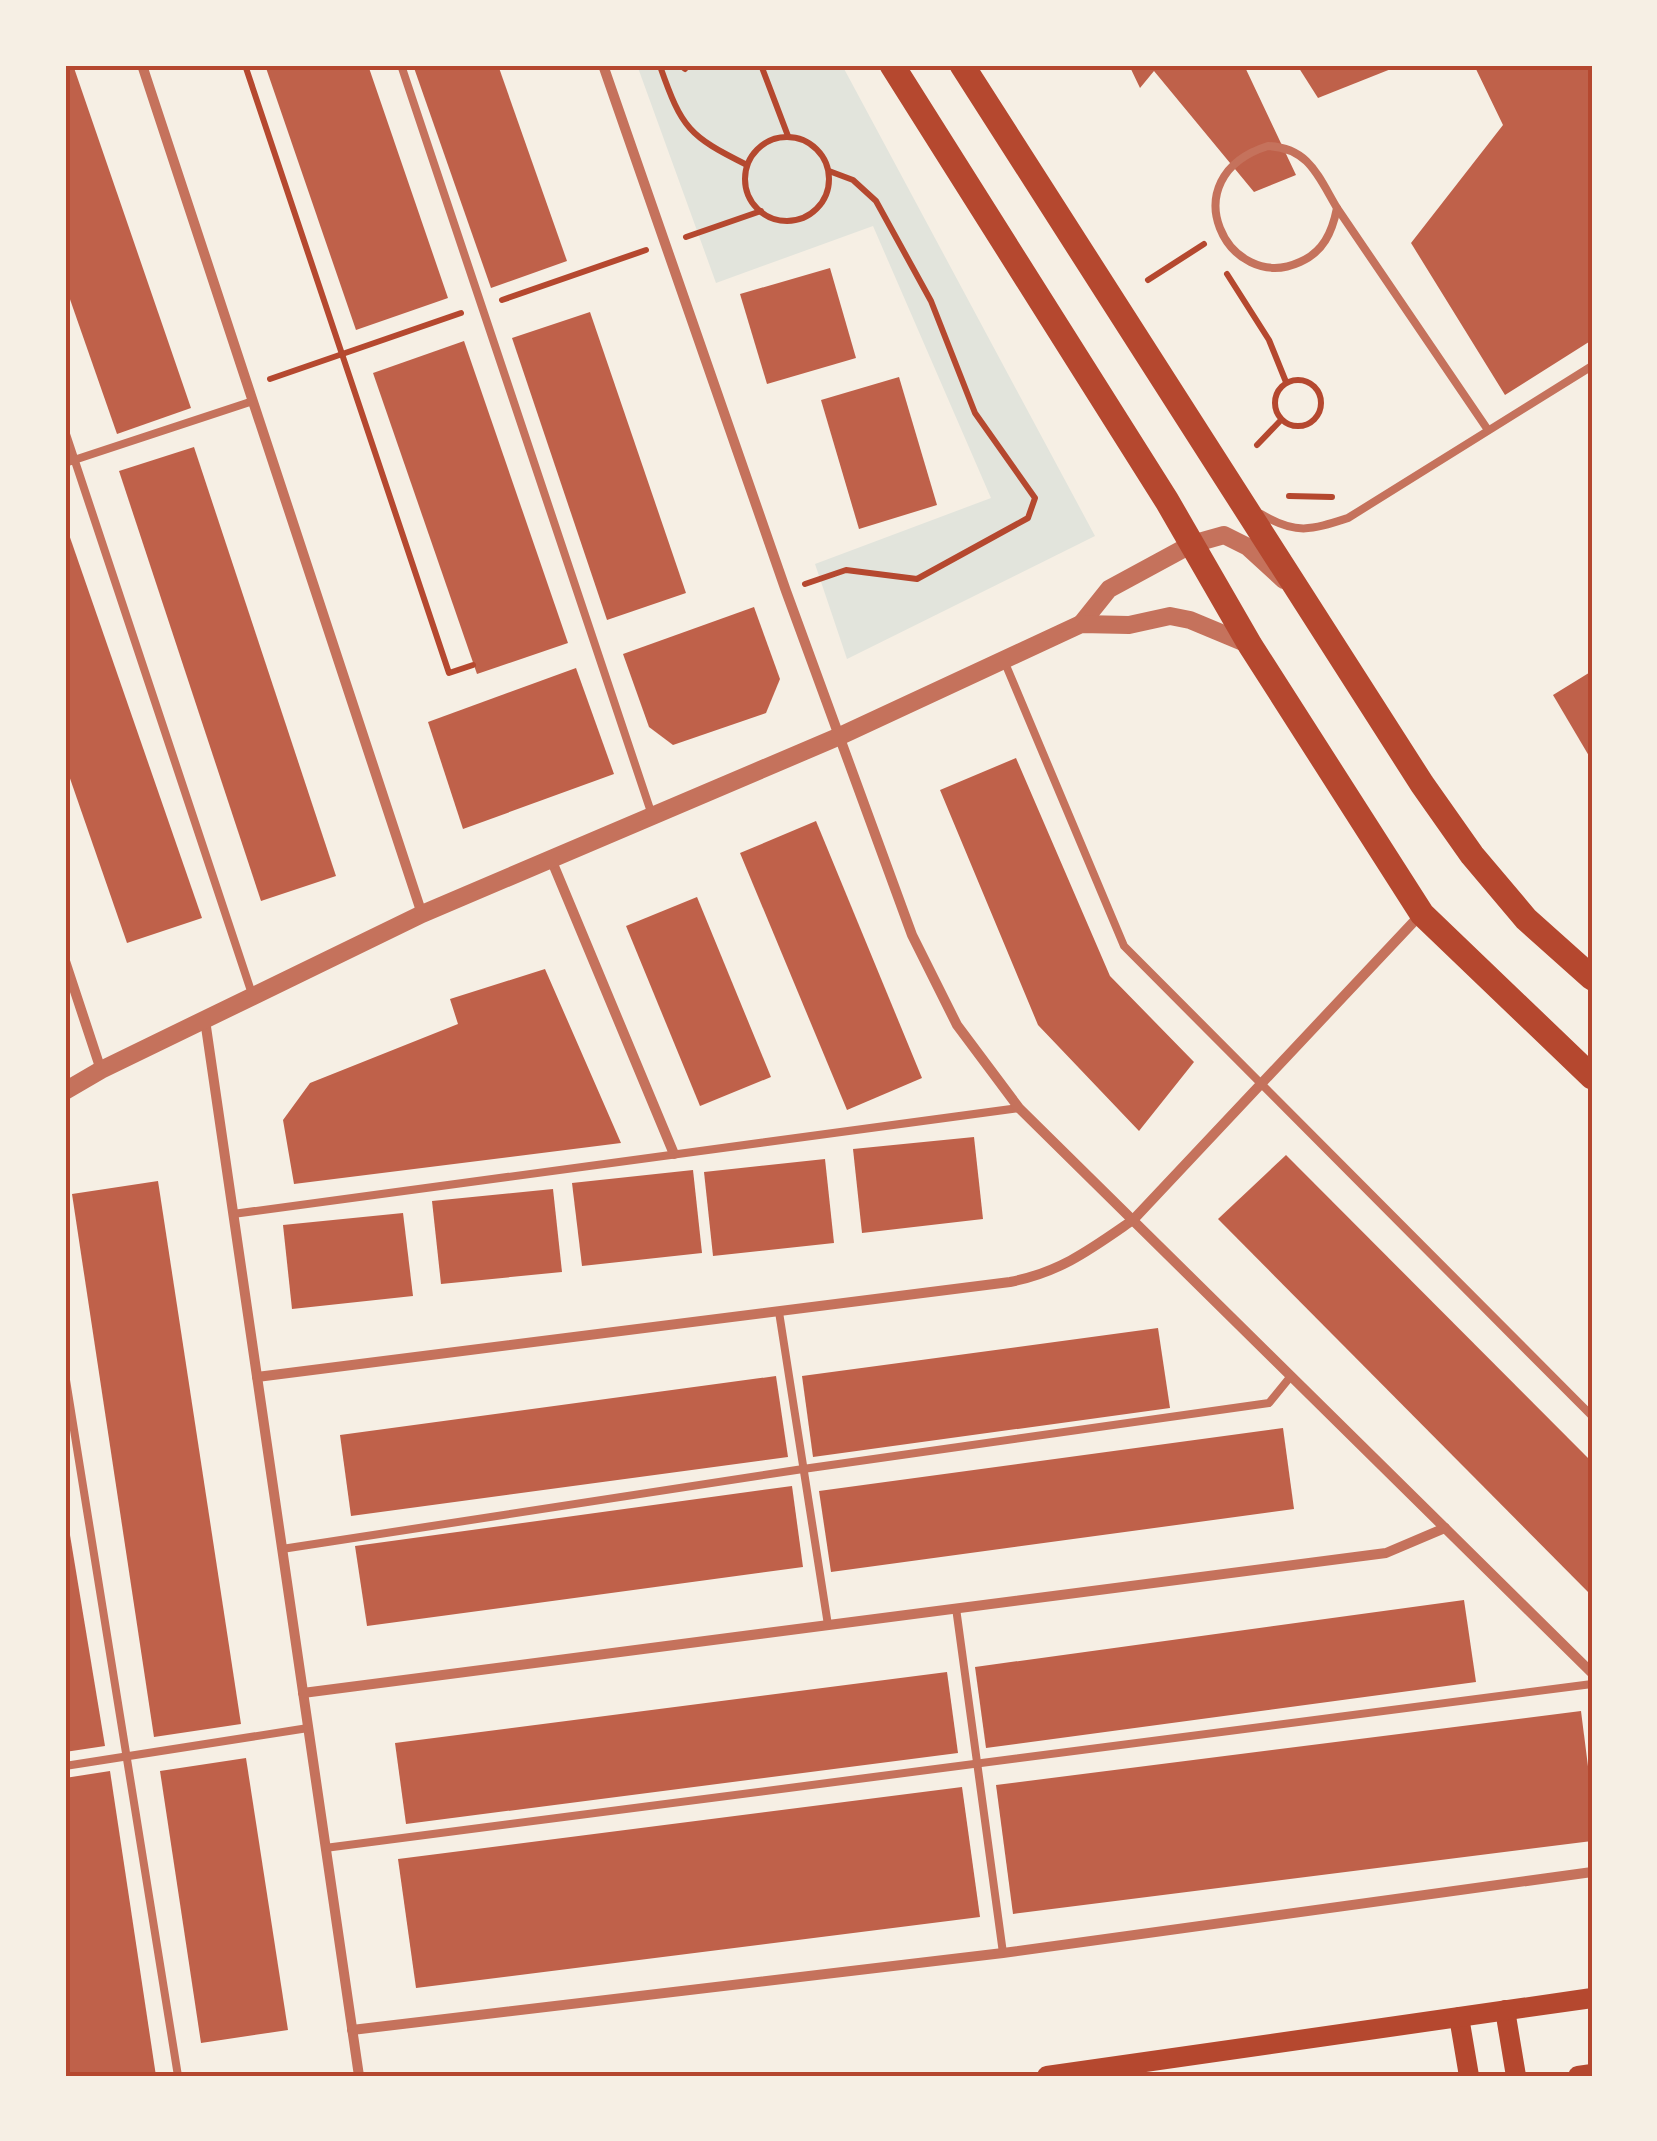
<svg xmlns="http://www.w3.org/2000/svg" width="1657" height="2141" viewBox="0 0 1657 2141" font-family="Barlow,sans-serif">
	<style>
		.green { fill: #e2e4dc }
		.building { fill: #bf614a }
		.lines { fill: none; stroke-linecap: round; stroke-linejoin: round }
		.path { stroke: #b5482f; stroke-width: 6 }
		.service { stroke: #c5725c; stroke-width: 8 }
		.minor { stroke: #c5725c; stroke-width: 10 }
		.tertiary { stroke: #c5725c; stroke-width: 18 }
		.secondary { stroke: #b5482f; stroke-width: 20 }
		.primary { stroke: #b5482f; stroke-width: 25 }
		.neatline { fill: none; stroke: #b5482f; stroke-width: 4 }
	</style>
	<rect width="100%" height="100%" fill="#f6efe4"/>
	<path class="green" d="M637 65H842L1095 536 847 659 815 564 991 498 873 226 716 283Z"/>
	<g class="building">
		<path d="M65 65H73L191 408 117 434 65 285Z"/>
		<path d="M265 65H368L448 298 356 330Z"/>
		<path d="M413 65H498L567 261 491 288Z"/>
		<path d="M1129 65H1244L1296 175 1254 192 1154 71 1140 88Z"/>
		<path d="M1297 65H1401L1318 98Z"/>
		<path d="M1474 65H1592V340L1505 395 1411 243 1503 125Z"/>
		<path d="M830 268 856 358 767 384 740 294Z"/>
		<path d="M590 312 686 593 607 620 512 338Z"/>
		<path d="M464 341 568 643 477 674 373 373Z"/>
		<path d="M899 377 937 505 859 529 821 400Z"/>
		<path d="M194 447 336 876 261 901 119 471Z"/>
		<path d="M65 523 202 918 127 943 65 764Z"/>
		<path d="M754 607 780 679 766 713 673 745 649 727 623 654Z"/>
		<path d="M576 668 614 774 463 829 428 722Z"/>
		<path d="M1592 671V761L1553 695Z"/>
		<path d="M1016 758 1110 976 1194 1062 1139 1131 1038 1025 940 790Z"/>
		<path d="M816 821 922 1078 847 1110 740 853Z"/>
		<path d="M697 897 771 1077 700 1106 626 926Z"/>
		<path d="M545 969 621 1143 294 1184 283 1120 310 1083 458 1024 450 999Z"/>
		<path d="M974 1137 983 1219 862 1233 853 1149Z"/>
		<path d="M1286 1155 1592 1462V1596L1218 1219Z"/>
		<path d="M825 1159 834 1243 713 1256 704 1172Z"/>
		<path d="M693 1170 702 1253 582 1266 572 1183Z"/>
		<path d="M158 1181 241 1724 154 1737 72 1194Z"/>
		<path d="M553 1189 562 1272 441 1284 432 1201Z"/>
		<path d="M403 1213 413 1296 292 1309 283 1225Z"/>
		<path d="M1158 1328 1170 1408 813 1457 802 1376Z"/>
		<path d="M776 1376 788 1457 351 1516 340 1435Z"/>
		<path d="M1283 1428 1294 1509 831 1572 819 1491Z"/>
		<path d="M792 1486 803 1567 367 1626 355 1546Z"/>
		<path d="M65 1505 105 1746 65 1752Z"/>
		<path d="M1464 1600 1476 1682 986 1748 975 1667Z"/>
		<path d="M947 1672 958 1753 406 1824 395 1743Z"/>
		<path d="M1581 1711 1592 1798V1841L1013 1914 996 1785Z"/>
		<path d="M246 1758 288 2030 201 2043 160 1771Z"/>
		<path d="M110 1771 156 2076H65V1778Z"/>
		<path d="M962 1787 980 1917 416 1988 398 1859Z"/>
	</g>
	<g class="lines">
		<g class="path">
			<path d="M245 65 449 673 473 665"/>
			<path d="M680 65 685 69 688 65"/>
			<path d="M761 65 788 136"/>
			<path d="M660 66C682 129 689 136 747 165"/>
			<circle cx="787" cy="179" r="42"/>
			<path d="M686 237 761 211"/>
			<path d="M1227 274 1269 340 1286 382"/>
			<path d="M1148 280 1204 244"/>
			<path d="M502 300 646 250"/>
			<path d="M270 379 461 313"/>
			<circle cx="1298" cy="403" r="23"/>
			<path d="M1257 445 1281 420"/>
			<path d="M1289 496 1332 497"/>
			<path d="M805 584 846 570 917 579 1028 518 1035 498 975 413 931 301 876 201 853 180 829 171"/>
		</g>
		<g class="service">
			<path d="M401 65 652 815"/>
			<path d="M1268 146C1309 148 1318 176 1337 208 1332 233 1323 252 1300 262 1228 295 1169 177 1268 146Z"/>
			<path d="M1337 208 1488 430"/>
			<path d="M65 431 253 997"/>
			<path d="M65 463 253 401"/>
			<path d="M1261 514C1296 535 1311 530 1348 518L1592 366"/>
			<path d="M1005 663 1124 946 1592 1416"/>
			<path d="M233 1214 1019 1108"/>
			<path d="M779 1312 828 1625"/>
			<path d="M65 1374 178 2076"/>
			<path d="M282 1549 803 1469 1269 1403 1291 1376"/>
			<path d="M956 1608 1003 1953"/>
			<path d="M65 1766 308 1728"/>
			<path d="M325 1848 1592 1684"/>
		</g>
		<g class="minor">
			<path d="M142 65 422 914"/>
			<path d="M603 65 786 591 912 935 957 1025 1019 1108 1592 1673"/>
			<path d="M551 859 674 1154"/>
			<path d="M65 961 101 1070"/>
			<path d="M205 1020 359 2076"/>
			<path d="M257 1377 1010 1282C1061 1272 1091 1249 1133 1220L1421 914"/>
			<path d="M303 1693 1386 1553 1445 1528"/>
			<path d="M352 2030 1003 1953 1592 1872"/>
		</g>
		<g class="tertiary">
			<path d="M1081 624 1109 589 1192 544 1224 535 1248 547 1284 580"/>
			<path d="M65 1091 101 1070 422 914 840 736 1081 624 1129 625 1170 616 1190 620 1250 645"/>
		</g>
		<g class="secondary">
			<path d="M1505 2010 1516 2076"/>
			<path d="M1459 2017 1469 2076"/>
			<path d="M1047 2076 1592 1998"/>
			<path d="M1578 2076 1592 2074"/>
		</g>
		<g class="primary">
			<path d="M892 65 1167 501 1250 645 1422 914 1592 1077"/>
			<path d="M962 65 1422 784 1472 855 1526 919 1592 978"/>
		</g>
	</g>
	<rect width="1657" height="2141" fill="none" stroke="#f6efe4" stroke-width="135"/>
	<rect x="68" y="68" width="1522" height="2006" class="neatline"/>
</svg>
